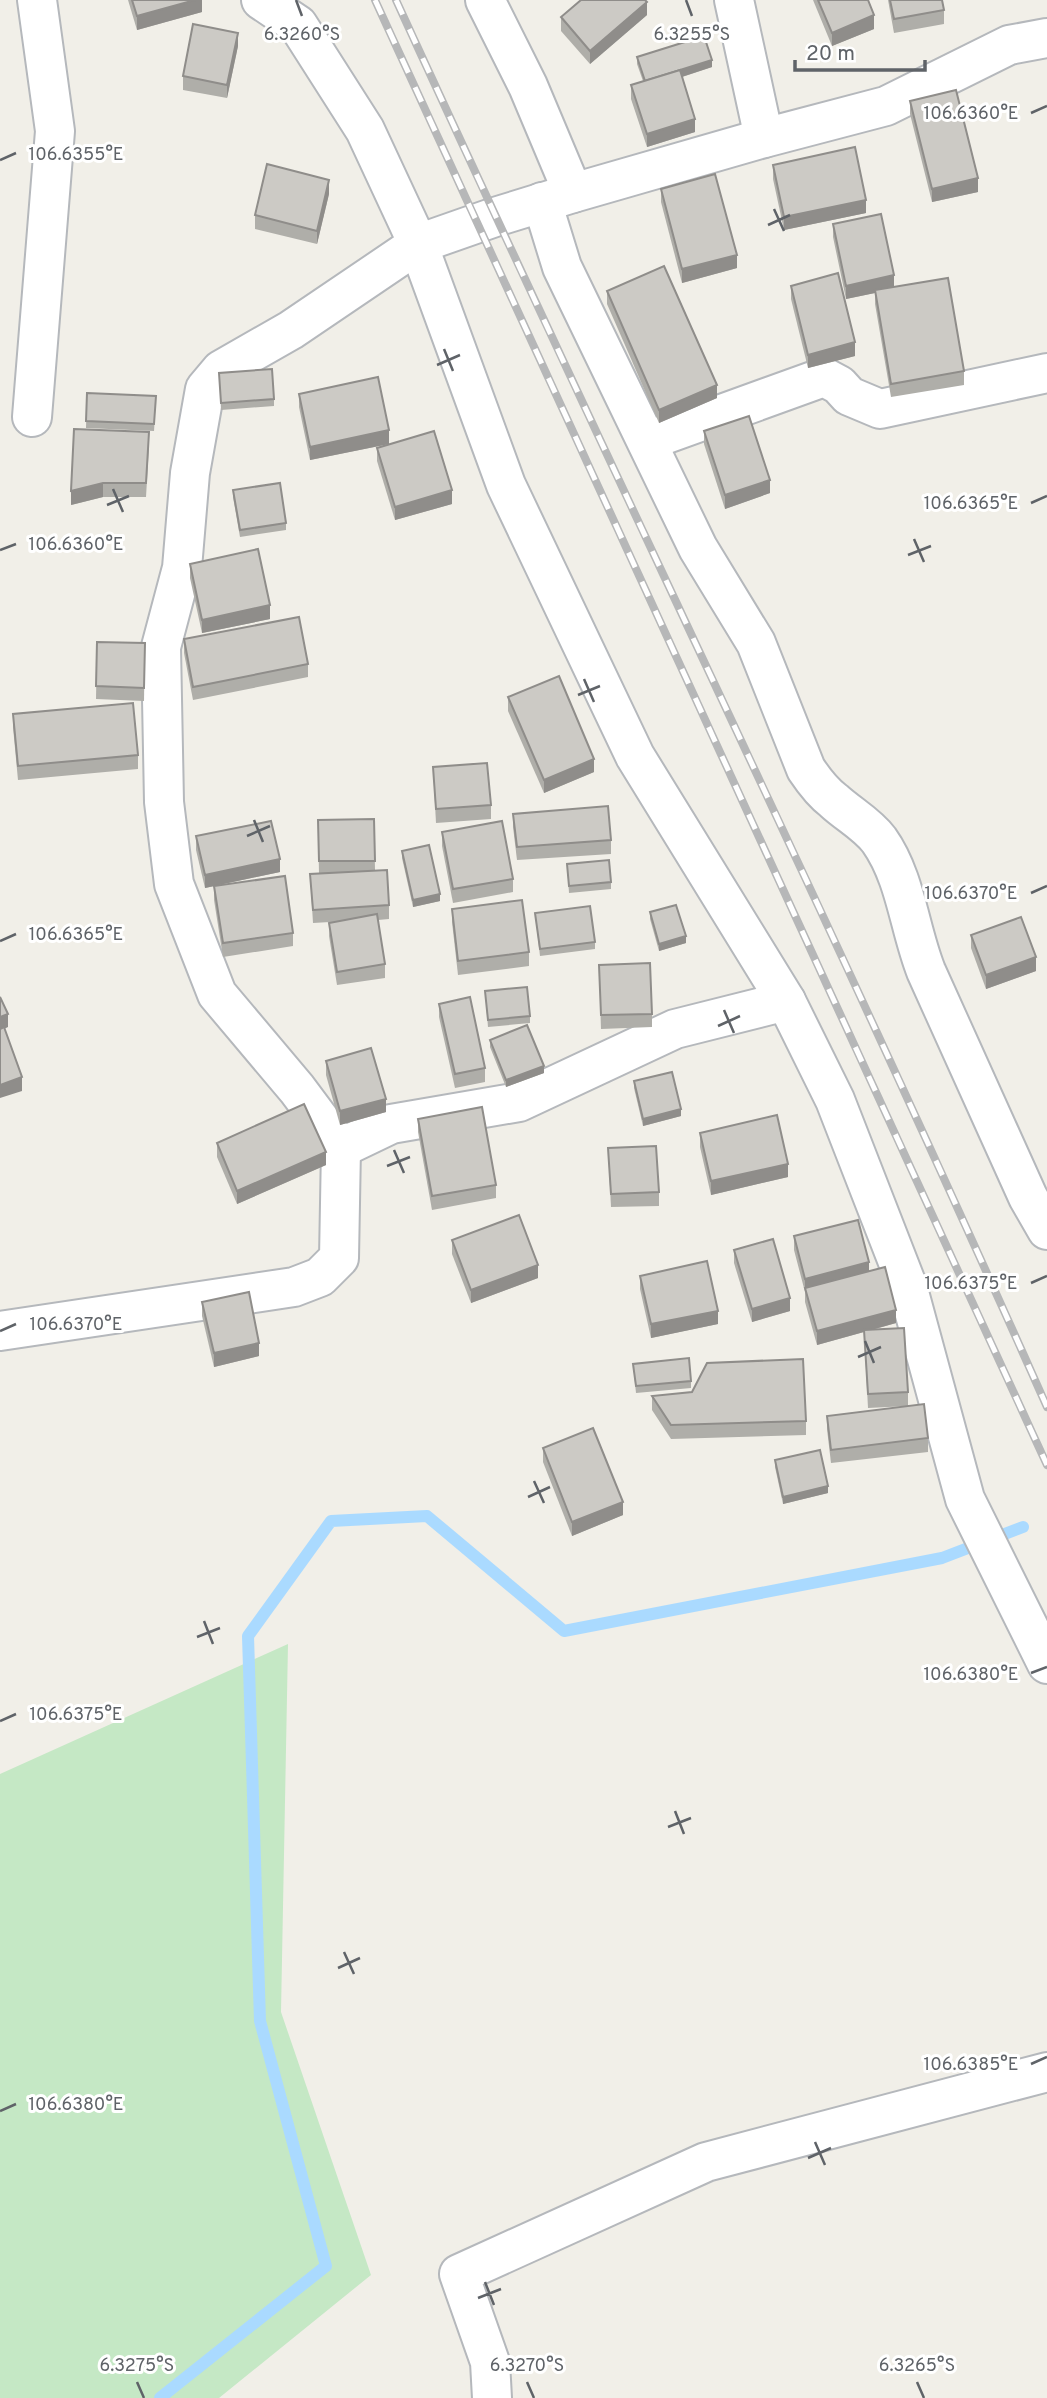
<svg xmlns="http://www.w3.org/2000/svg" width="1047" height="2398" viewBox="0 0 1047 2398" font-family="Overpass,sans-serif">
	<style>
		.green { fill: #c5e8c5 }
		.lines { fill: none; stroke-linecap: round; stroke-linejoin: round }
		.stream { stroke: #aadaff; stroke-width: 12 }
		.minor-casing { stroke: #b5b8bc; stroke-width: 42 }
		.minor { stroke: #fff; stroke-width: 38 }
		.rail-casing { stroke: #b6b7b8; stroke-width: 8 }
		.rail { stroke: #fff; stroke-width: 5; stroke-dasharray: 16; stroke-linecap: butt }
		.wall { fill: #afaea9 }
		.shaded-wall { fill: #8f8d8a }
		.building { fill: #cccac5; stroke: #8f8d8a; stroke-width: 2 }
		.ticks { fill: none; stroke: #5f6368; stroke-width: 2.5 }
		.ticks-label { font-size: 18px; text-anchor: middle; fill: #5f6368; stroke: #fff; stroke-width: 6; stroke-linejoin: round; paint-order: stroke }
	</style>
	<rect width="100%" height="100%" fill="#f1efe8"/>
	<path class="green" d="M288 1644 281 2012 371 2275 219 2398H0V1774Z"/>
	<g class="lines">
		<path class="stream" d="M160 2398 326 2266 260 2021 248 1636 331 1521 427 1516 564 1631 942 1558 1023 1527"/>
		<g class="minor-casing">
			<g id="minor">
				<path d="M261 0 298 25 365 130 418 244 506 485 635 756 786 1001 835 1100 907 1285 965 1499 1047 1664"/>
				<path d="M485 0 528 86 573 193"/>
				<path d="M734 0 764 138"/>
				<path d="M542 202 562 267 698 548 756 643 806 769C814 781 822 792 834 801 848 814 867 824 879 840 906 878 909 928 926 971L1028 1197 1047 1230"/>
				<path d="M32 417 55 131 37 0"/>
				<path d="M647 441 824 377 839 385 849 396 880 409 1047 373"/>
				<path d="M786 1001 675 1029 519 1102 391 1124 341 1148 297 1089 217 994 174 884 164 802 161 647 182 568 190 473 205 389 221 370 291 330 418 244 495 217 573 193 764 138 886 106 1009 45 1047 38"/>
				<path d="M0 1331 294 1287 320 1277 339 1258 341 1148"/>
				<path d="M492 2398 490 2362 459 2274 706 2162 1047 2072"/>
			</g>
		</g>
		<use href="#minor" class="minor"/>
		<g class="rail-casing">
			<g id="rail">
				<path d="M375 0 1047 1465"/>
				<path d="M396 0C611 470 837 935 1047 1407"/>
			</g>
		</g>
		<use href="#rail" class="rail"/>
	</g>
	<g class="wall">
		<path d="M128 0H202V12L137 30Z"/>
		<path d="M813 0H868L874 29 832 46Z"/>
		<path d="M888 0H942L944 10V24L894 33Z"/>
		<path d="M647 15 590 64 561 31V17Z"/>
		<path d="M238 46 227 98 183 90V76Z"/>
		<path d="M637 57 712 67 682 77 695 132 647 147 631 99V85L643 81 637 64Z"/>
		<path d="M910 101 978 192 932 202 910 114Z"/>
		<path d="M773 165 866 213 784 230 773 179Z"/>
		<path d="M661 189 737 268 682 283 661 202Z"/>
		<path d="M329 194 317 244 255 229V215Z"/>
		<path d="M833 224 894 287 964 371V385L891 397 875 304V293L846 299 833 237Z"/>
		<path d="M791 286 855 356 808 368 791 299Z"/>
		<path d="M607 291 717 398 659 423 607 304Z"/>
		<path d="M219 373 274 399V406L221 410Z"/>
		<path d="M87 393 156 396 154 431 86 428Z"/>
		<path d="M299 394 389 444 310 460 299 407Z"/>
		<path d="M704 431 770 493 725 509 704 444Z"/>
		<path d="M149 446 146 497H103L71 505Z"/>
		<path d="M377 448 452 504 395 520 377 461Z"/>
		<path d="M233 490 286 523V530L240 537 233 497Z"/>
		<path d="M190 564 270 619 202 633 190 578Z"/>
		<path d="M184 639 308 664V677L193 700 184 653Z"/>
		<path d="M97 642 145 643 144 701 96 699Z"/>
		<path d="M508 697 594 772 544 793 508 711Z"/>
		<path d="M13 714 138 755V769L18 780 13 727Z"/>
		<path d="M433 767 491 805V819L436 823Z"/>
		<path d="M513 814 611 840V854L517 860 513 827Z"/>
		<path d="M374 819 375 870 389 905V919L378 920 385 964V978L337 985 329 936 330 922 313 923 310 874H319L318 820Z"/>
		<path d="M442 832 513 879V892L453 903 442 846Z"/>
		<path d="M196 836 280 872 205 888 196 850Z"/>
		<path d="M402 851 440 901 413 907 402 858Z"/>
		<path d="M567 864 611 882V889L569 893Z"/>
		<path d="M214 886 293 933V946L223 957 214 900Z"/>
		<path d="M452 909 529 952V966L458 975 452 922Z"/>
		<path d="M650 912 686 943 659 951 650 919Z"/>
		<path d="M535 913 595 942V949L540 956Z"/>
		<path d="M971 935 1036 971 986 989 971 948Z"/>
		<path d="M599 965 652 1014V1027L601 1029Z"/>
		<path d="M485 991 530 1016V1023L488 1027Z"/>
		<path d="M439 1004 485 1068V1082L455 1088 439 1017Z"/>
		<path d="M490 1040 544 1073 506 1087 490 1047Z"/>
		<path d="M326 1061 386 1112 340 1125 326 1075Z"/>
		<path d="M634 1081 681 1116 643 1126 634 1088Z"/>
		<path d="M418 1119 496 1185V1198L432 1210 418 1132Z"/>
		<path d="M700 1133 788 1177 711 1195 700 1147Z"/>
		<path d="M217 1143 326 1165 237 1204 217 1157Z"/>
		<path d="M608 1148 659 1192V1206L611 1207Z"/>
		<path d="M794 1236 869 1271 896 1323 872 1330 908 1392V1406L868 1408 864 1332 817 1345 805 1302V1292L794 1250Z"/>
		<path d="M452 1240 538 1278 471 1303 452 1254Z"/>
		<path d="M734 1250 790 1311 752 1322 734 1263Z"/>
		<path d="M640 1276 718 1324 651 1338 640 1289Z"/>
		<path d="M202 1302 259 1356 214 1367 202 1316Z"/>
		<path d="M633 1364 691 1381V1388L636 1393Z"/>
		<path d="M652 1396 806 1421V1435L671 1439 652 1410Z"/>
		<path d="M827 1416 928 1438V1452L831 1463 827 1429Z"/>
		<path d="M543 1448 623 1515 572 1536 543 1462Z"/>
		<path d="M775 1460 828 1493 783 1504 775 1467Z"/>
	</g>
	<g class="shaded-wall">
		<path d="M195 0H202V12L137 30V16Z"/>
		<path d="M647 2V15L590 64V51Z"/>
		<path d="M874 15V29L832 46V33Z"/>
		<path d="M238 33V46L227 98V85Z"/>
		<path d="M712 60V67L645 89V82Z"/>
		<path d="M695 119V132L647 147V134Z"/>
		<path d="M978 178V192L932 202V189Z"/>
		<path d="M329 180V194L317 244V231Z"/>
		<path d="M866 200V213L784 230V217Z"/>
		<path d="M737 255V268L682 283V269Z"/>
		<path d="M894 275V289L846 299V286Z"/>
		<path d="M855 342V356L808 368V355Z"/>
		<path d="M717 385V398L659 423V410Z"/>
		<path d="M389 430V444L310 460V447Z"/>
		<path d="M770 480V493L725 509V495Z"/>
		<path d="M103 483V497L71 505V491Z"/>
		<path d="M452 490V504L395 520V507Z"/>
		<path d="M270 605V619L202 633V620Z"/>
		<path d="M594 759V772L544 793V780Z"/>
		<path d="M280 859V872L205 888V875Z"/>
		<path d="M440 894V901L413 907V900Z"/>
		<path d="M686 936V943L659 951V944Z"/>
		<path d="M1036 957V971L986 989V975Z"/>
		<path d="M8 1014V1027L0 1031V1017Z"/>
		<path d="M544 1066V1073L506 1087V1080Z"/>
		<path d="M22 1077V1091L0 1098V1085Z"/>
		<path d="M386 1099V1112L340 1125V1111Z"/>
		<path d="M681 1109V1116L643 1126V1119Z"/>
		<path d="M326 1152V1165L237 1204V1191Z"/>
		<path d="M788 1164V1177L711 1195V1181Z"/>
		<path d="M869 1262V1276L805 1288V1292V1279Z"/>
		<path d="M538 1265V1278L471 1303V1290Z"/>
		<path d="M790 1298V1311L752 1322V1309Z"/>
		<path d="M896 1310V1323L817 1345V1331Z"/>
		<path d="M718 1311V1324L651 1338V1324Z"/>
		<path d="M259 1343V1356L214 1367V1353Z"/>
		<path d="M828 1486V1493L783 1504V1497Z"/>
		<path d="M623 1502V1515L572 1536V1522Z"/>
	</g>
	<g class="building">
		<path d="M132 0H195L137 16Z"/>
		<path d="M581 0H645L647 2 590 51 561 17Z"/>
		<path d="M818 0H868L874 15 832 33Z"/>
		<path d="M890 0H942L944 10 894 19Z"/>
		<path d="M193 24 238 33 227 85 183 76Z"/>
		<path d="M704 36 712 60 645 81 637 57Z"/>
		<path d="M680 70 695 119 647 134 631 85Z"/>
		<path d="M956 90 978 178 932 189 910 101Z"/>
		<path d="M855 147 866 200 784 217 773 165Z"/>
		<path d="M267 164 329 180 317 231 255 215Z"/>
		<path d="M715 174 737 255 682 269 661 189Z"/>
		<path d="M881 214 894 275 846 286 833 224Z"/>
		<path d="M664 266 717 385 659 410 607 291Z"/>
		<path d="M838 273 855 342 808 355 791 286Z"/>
		<path d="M948 278 964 371 891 384 875 290Z"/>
		<path d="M272 369 274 399 221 403 219 373Z"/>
		<path d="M378 377 389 430 310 447 299 394Z"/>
		<path d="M87 393 156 396 154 424 86 421Z"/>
		<path d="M749 416 770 480 725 495 704 431Z"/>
		<path d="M74 429 149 432 146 483H103L71 491Z"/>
		<path d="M434 431 452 490 395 507 377 448Z"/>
		<path d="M280 483 286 523 240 530 233 490Z"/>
		<path d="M258 549 270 605 202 620 190 564Z"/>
		<path d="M299 617 308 664 193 687 184 639Z"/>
		<path d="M97 642 145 643 144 688 96 686Z"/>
		<path d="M559 676 594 759 544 780 508 697Z"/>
		<path d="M133 703 138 755 18 766 13 714Z"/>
		<path d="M487 763 491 805 436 809 433 767Z"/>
		<path d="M608 806 611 840 517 847 513 814Z"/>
		<path d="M374 819 375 861H319L318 820Z"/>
		<path d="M271 821 280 859 205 875 196 836Z"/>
		<path d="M502 821 513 879 453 889 442 832Z"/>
		<path d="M429 845 440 894 413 900 402 851Z"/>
		<path d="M609 860 611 882 569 886 567 864Z"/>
		<path d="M387 870 389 905 313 910 310 874Z"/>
		<path d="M285 876 293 933 223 943 214 886Z"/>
		<path d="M522 900 529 952 458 961 452 909Z"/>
		<path d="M676 905 686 936 659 944 650 912Z"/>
		<path d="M590 906 595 942 540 949 535 913Z"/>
		<path d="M377 914 385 964 337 972 329 923Z"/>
		<path d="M1021 917 1036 957 986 975 971 935Z"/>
		<path d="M650 963 652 1014 601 1015 599 965Z"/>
		<path d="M527 987 530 1016 488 1020 485 991Z"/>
		<path d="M0 997 8 1014 0 1017Z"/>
		<path d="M470 997 485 1068 455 1074 439 1004Z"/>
		<path d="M527 1025 544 1066 506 1080 490 1040Z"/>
		<path d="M4 1027 22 1077 0 1085V1029Z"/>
		<path d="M371 1048 386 1099 340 1111 326 1061Z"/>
		<path d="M672 1072 681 1109 643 1119 634 1081Z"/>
		<path d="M304 1104 326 1152 237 1191 217 1143Z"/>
		<path d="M482 1107 496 1185 432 1196 418 1119Z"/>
		<path d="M777 1115 788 1164 711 1181 700 1133Z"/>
		<path d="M656 1146 659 1192 611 1194 608 1148Z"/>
		<path d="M519 1215 538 1265 471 1290 452 1240Z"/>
		<path d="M858 1220 869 1262 805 1279 794 1236Z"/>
		<path d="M773 1239 790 1298 752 1309 734 1250Z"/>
		<path d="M707 1261 718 1311 651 1324 640 1276Z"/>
		<path d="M885 1267 896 1310 817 1331 805 1288Z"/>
		<path d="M249 1292 259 1343 214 1353 202 1302Z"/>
		<path d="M904 1328 908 1392 868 1394 864 1330Z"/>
		<path d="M689 1358 691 1381 636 1386 633 1364Z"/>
		<path d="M803 1359 806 1421 671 1425 652 1396 692 1392 707 1363Z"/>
		<path d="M924 1404 928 1438 831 1450 827 1416Z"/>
		<path d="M593 1428 623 1502 572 1522 543 1448Z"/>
		<path d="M820 1450 828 1486 783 1497 775 1460Z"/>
	</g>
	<path class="ticks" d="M296 0 302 16M686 0 692 16M1031 113 1047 106M0 160 16 153M774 209 784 231M768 225 790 215M444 349 453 371M437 365 460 355M113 489 123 512M1031 503 1047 496M107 505 129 496M914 539 924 562M0 550 16 544M908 555 931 546M584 679 594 702M578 695 600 686M254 820 263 842M247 836 270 826M1031 893 1047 886M0 941 16 934M724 1010 734 1033M718 1026 740 1016M394 1150 404 1173M387 1166 410 1157M1031 1283 1047 1276M0 1331 16 1324M865 1341 874 1363M858 1357 881 1347M534 1481 544 1503M528 1497 550 1487M204 1621 213 1644M197 1637 220 1628M1031 1673 1047 1667M0 1721 16 1714M675 1811 684 1834M668 1827 691 1818M344 1952 354 1974M338 1968 360 1958M1031 2064 1047 2057M0 2111 16 2104M815 2142 825 2165M808 2158 831 2148M485 2282 494 2305M478 2298 501 2289M137 2382 144 2398M527 2382 534 2398M917 2382 924 2398"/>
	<g class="ticks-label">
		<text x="302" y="40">6.3260°S</text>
		<text x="692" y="40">6.3255°S</text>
		<text x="971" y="119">106.6360°E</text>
		<text x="76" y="160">106.6355°E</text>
		<text x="971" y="509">106.6365°E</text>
		<text x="76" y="550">106.6360°E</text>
		<text x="971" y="899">106.6370°E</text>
		<text x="76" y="940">106.6365°E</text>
		<text x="971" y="1289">106.6375°E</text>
		<text x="76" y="1330">106.6370°E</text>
		<text x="971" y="1680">106.6380°E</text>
		<text x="76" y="1720">106.6375°E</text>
		<text x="971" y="2070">106.6385°E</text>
		<text x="76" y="2110">106.6380°E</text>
		<text x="137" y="2371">6.3275°S</text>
		<text x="527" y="2371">6.3270°S</text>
		<text x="917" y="2371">6.3265°S</text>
	</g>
	<path d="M795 60v10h130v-10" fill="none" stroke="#5f6368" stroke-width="3.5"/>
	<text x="806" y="60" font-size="21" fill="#5f6368" stroke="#ffffff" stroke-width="5" paint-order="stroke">20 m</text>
</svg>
